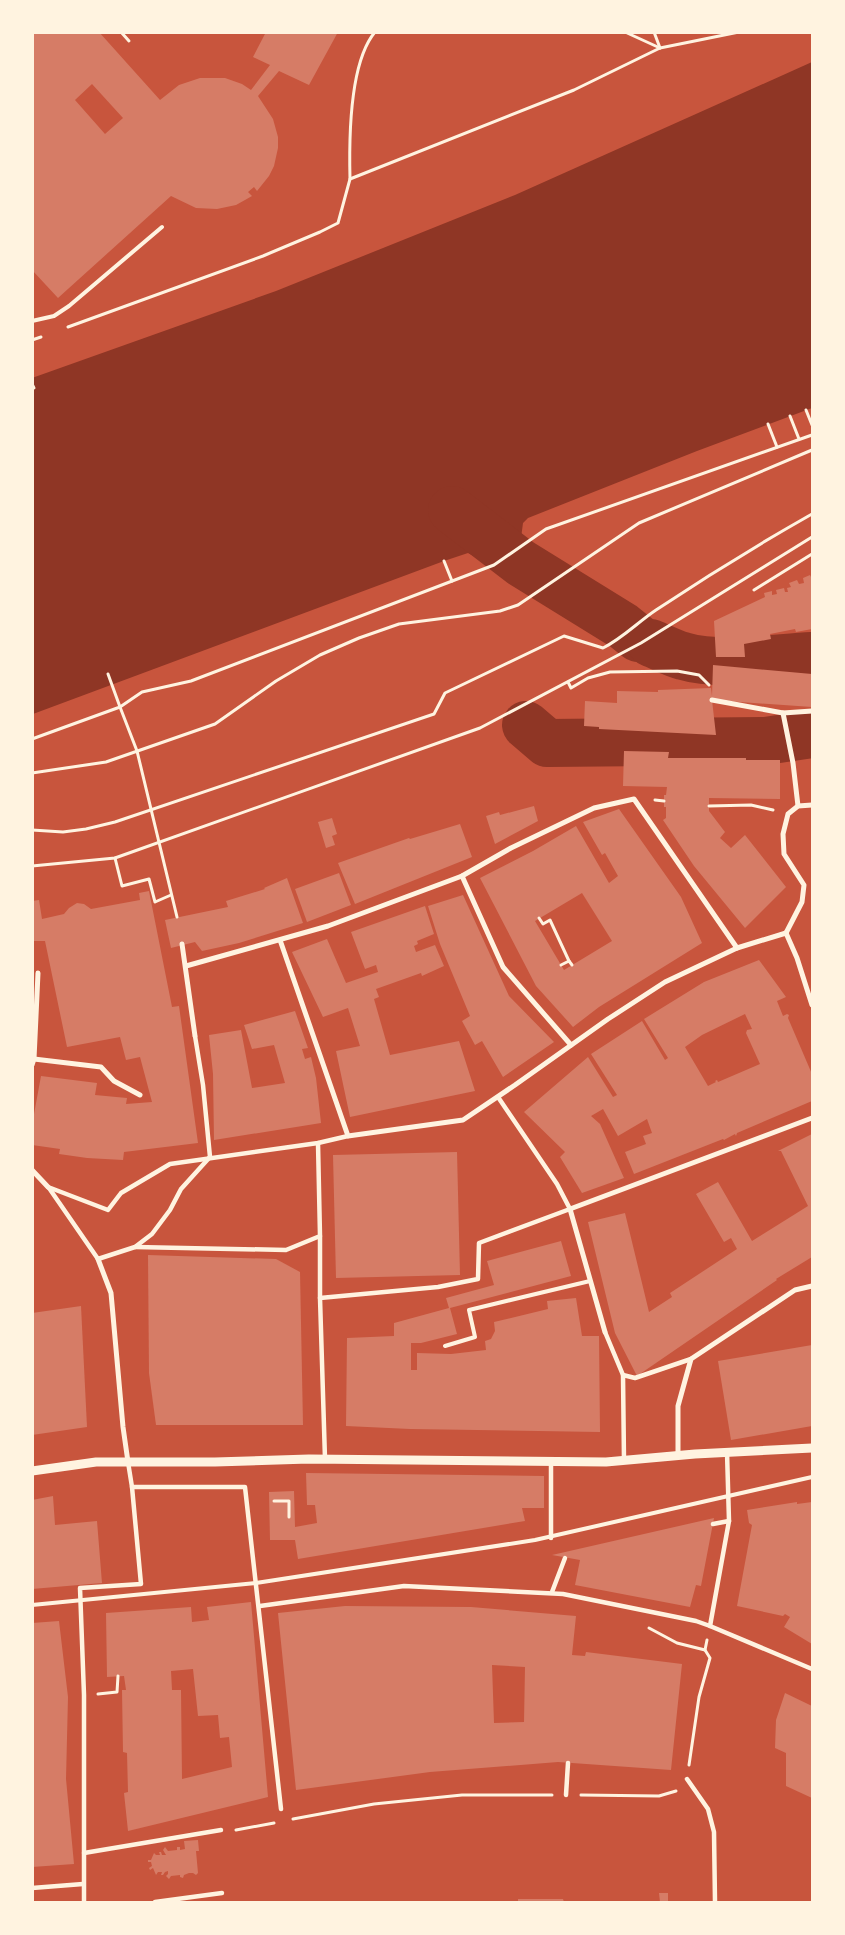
<svg xmlns="http://www.w3.org/2000/svg" width="845" height="1935" viewBox="0 0 845 1935" font-family="Ubuntu,sans-serif">
	<style>
		.water { fill: #8f3625 }
		.lines { fill: none; stroke-linecap: round; stroke-linejoin: round }
		.river { stroke: #8f3625; stroke-width: 48 }
		.building { fill: #d67c66; fill-rule: evenodd }
		.path { stroke: #fff3e0; stroke-width: 3 }
		.service { stroke: #fff3e0; stroke-width: 4 }
		.pedestrian { stroke: #fff3e0; stroke-width: 4.5 }
		.minor { stroke: #fff3e0; stroke-width: 5 }
		.tertiary { stroke: #fff3e0; stroke-width: 9 }
	</style>
	<rect width="100%" height="100%" fill="#c8553d"/>
	<path class="water" d="M812 62V408L697 451 528 518 523 523 521 538 485 562 468 553 444 561 33 714 32 378 276 291 515 195Z"/>
	<g class="lines">
		<g class="river">
			<path d="M452 510 521 563 623 626 638 638"/>
			<path d="M651 643C661 647 672 653 683 656 720 667 773 658 812 656"/>
			<path d="M526 725 547 743 765 741 812 734"/>
		</g>
	</g>
	<g class="building">
		<path d="M32 32H99L160 100 179 85 200 78H225L242 84 251 90 270 65 253 57 266 32H338L309 85 279 71 258 96 273 119 278 137V148L274 166 269 176 257 191 254 187 248 192 252 196 245 200 236 205 217 209 196 208 171 196 58 298 32 270V146L34 145 32 142ZM92 84 123 118 105 134 75 100Z"/>
		<path d="M810 575 812 579V629L796 632 795 629 770 634 771 639 744 644 745 657H716L714 621 765 597 764 593 772 591V595L777 594 776 590 784 588 785 592H788L787 588 791 587 789 583 797 580 799 584 804 583 803 578Z"/>
		<path d="M713 665 812 674V707L712 700 716 735 599 729V727L584 726 585 701 617 703V691L658 692V690L711 688 712 696Z"/>
		<path d="M624 751 669 752 668 758H746V760H780V799L709 798V811L725 832 720 838 731 848 745 835 786 887 745 928 694 866 663 820 666 818V807H664V795H666L667 787 623 786Z"/>
		<path d="M534 806 538 821 495 844 486 816 499 812 500 815Z"/>
		<path d="M619 809 681 897 702 943 599 1007 573 1027 536 986 480 878 533 851 576 826 609 883 618 876 605 853 602 855 583 822ZM582 893 612 941 564 970 535 921Z"/>
		<path d="M332 818 337 834 332 836 335 845 326 848 318 822Z"/>
		<path d="M460 824 472 857 355 904 338 863 409 838 410 839Z"/>
		<path d="M339 873 351 905 307 922 295 889Z"/>
		<path d="M287 878 303 923 239 943 202 951 195 942 171 948 165 920 228 907 226 901 265 889 264 888Z"/>
		<path d="M149 891 172 1007 179 1006 198 1143 124 1152 123 1160 87 1158 59 1154 60 1149 32 1145V1125L41 1076 97 1083 95 1095 127 1098 126 1104 152 1102 140 1057 126 1060 120 1037 67 1047 45 941H32V901L39 900 42 919 64 914 69 908 77 903 84 904 91 909 140 900 139 893Z"/>
		<path d="M463 895 509 996 554 1042 503 1077 482 1041 475 1045 462 1021 470 1016 440 944 428 906Z"/>
		<path d="M425 906 434 934 417 941 418 944 414 946 416 952 435 945 444 966 422 976 421 973 376 989 379 997 374 999 390 1055 459 1041 475 1091 350 1117 336 1051 360 1046 348 1008 323 1017 292 952 327 939 346 983 378 972 376 965 365 969 351 932Z"/>
		<path d="M759 960 786 997 777 1001 783 1016 787 1014 789 1015 788 1018 812 1074V1101L737 1133 736 1136 735 1134 724 1140 723 1139 634 1174 625 1152 646 1144 643 1136 652 1133 647 1119 618 1136 603 1109 591 1116 600 1124 624 1178 582 1193 560 1157 565 1152 524 1112 588 1057 613 1097 617 1095 591 1054 642 1021 665 1060 668 1058 644 1019 704 982ZM745 1014 752 1029 747 1030 746 1033 760 1064 718 1082 717 1080 715 1081 716 1082 708 1086 685 1047 702 1035Z"/>
		<path d="M295 1011 308 1048 302 1049 305 1059 311 1057 316 1078 321 1123 214 1140 213 1074 209 1035 241 1030 252 1088 285 1083 274 1045 252 1049 244 1025Z"/>
		<path d="M812 1134V1257L776 1279 777 1280 637 1376 615 1333 588 1222 625 1213 649 1312 672 1297 670 1293 737 1249 731 1238 724 1242 696 1194 718 1182 752 1241 808 1206 781 1151H778Z"/>
		<path d="M457 1152 460 1275 336 1278 333 1155Z"/>
		<path d="M561 1241 571 1276 450 1308 457 1334 421 1343H411V1370H417V1353L451 1354 486 1350 485 1341 491 1339 495 1331 494 1322 548 1309 547 1301 576 1298 582 1336H599L600 1432 410 1429 346 1426 347 1338 394 1336V1323L449 1308 446 1298 494 1285 487 1261Z"/>
		<path d="M148 1255 276 1259 300 1272 303 1425H156L149 1373Z"/>
		<path d="M81 1306 87 1427 32 1435V1313Z"/>
		<path d="M812 1345V1426L731 1440 718 1361Z"/>
		<path d="M306 1473 544 1476V1508H522L525 1521 298 1559 295 1540H270L269 1492 294 1491 295 1527 317 1523 315 1505H307Z"/>
		<path d="M53 1496 55 1525 97 1521 102 1583 32 1589V1500Z"/>
		<path d="M797 1502V1504L812 1502V1644L784 1627 790 1617 785 1614 783 1616 737 1606 752 1525 749 1523 747 1510Z"/>
		<path d="M714 1518 701 1586 696 1585 690 1607 575 1585 580 1560 552 1555Z"/>
		<path d="M251 1602 268 1797 128 1831 124 1793 128 1792 127 1753 123 1752 122 1690H126L124 1676 107 1677 106 1613 191 1607 192 1622 209 1620 207 1607ZM193 1669 198 1716 218 1715 220 1738 229 1737 232 1767 182 1779 181 1690H172L171 1671Z"/>
		<path d="M345 1606 471 1607 576 1616 572 1655 585 1656 586 1652 682 1664 671 1770 558 1762 430 1772 296 1790 278 1613ZM492 1665 525 1667 524 1722 494 1723Z"/>
		<path d="M59 1621 68 1697 66 1779 74 1864 32 1867V1623Z"/>
		<path d="M785 1693 812 1706V1798L786 1786V1753L775 1748 776 1720Z"/>
		<path d="M198 1840 199 1851H196L198 1873 196 1875 193 1873H189L184 1875 183 1878 180 1877V1875L171 1876 169 1879 166 1876 168 1874V1871L165 1872 163 1875H161L162 1872H158L156 1875 153 1868 150 1870 149 1868 152 1866 151 1862H148V1860H151L154 1853 156 1855H160L159 1852H161L162 1855H166L163 1850 165 1847 168 1851 177 1850V1847H180V1850L185 1849 184 1841Z"/>
		<path d="M659 1893H668V1902H660Z"/>
		<path d="M518 1899H563L564 1902H518Z"/>
	</g>
	<g class="lines">
		<g class="path">
			<path d="M121 32 129 41"/>
			<path d="M625 32 660 48"/>
			<path d="M654 32 660 48"/>
			<path d="M350 179C349 139 349 63 375 32"/>
			<path d="M68 327 263 256 320 232 338 223 350 179 574 90 660 48 739 32"/>
			<path d="M32 340 41 337"/>
			<path d="M32 384 34 388"/>
			<path d="M806 410 812 425"/>
			<path d="M790 416 799 439"/>
			<path d="M768 424 777 447"/>
			<path d="M444 561 452 581"/>
			<path d="M754 590 812 554"/>
			<path d="M568 682 571 688 588 678 610 672 677 671 699 675 709 685"/>
			<path d="M32 739 120 707 108 674"/>
			<path d="M32 773 106 762 215 724 276 681 320 655 359 638 399 624 500 611 518 605 639 523 812 450"/>
			<path d="M655 800 664 801"/>
			<path d="M709 806 751 805 773 810"/>
			<path d="M32 830 63 832 86 829 115 822 434 714 445 693 564 636 603 648C623 638 638 622 656 610 707 576 759 544 812 514"/>
			<path d="M115 858 122 886 149 879 155 902 171 895"/>
			<path d="M32 866 115 858 480 728 641 643 812 537"/>
			<path d="M177 917 137 751 120 707 142 692 191 681 494 565 546 529 812 435"/>
			<path d="M539 918 543 924 550 920 569 961"/>
			<path d="M561 965 569 961 572 965"/>
			<path d="M274 1501H289V1517"/>
			<path d="M649 1628 677 1643 705 1650"/>
			<path d="M98 1694 117 1692 118 1676"/>
			<path d="M689 1765 699 1697 710 1658 705 1650 707 1640"/>
			<path d="M581 1795 659 1796 676 1791"/>
			<path d="M293 1819 374 1804 462 1795H552"/>
			<path d="M236 1830 274 1823"/>
		</g>
		<g class="service">
			<path d="M32 321 54 316 69 306 162 227"/>
			<path d="M445 1346 475 1337 469 1310 590 1281"/>
			<path d="M32 1605 256 1583 535 1540 812 1477"/>
		</g>
		<g class="pedestrian">
			<path d="M195 1036 203 1085 210 1157"/>
			<path d="M48 1187 108 1210 121 1193 170 1164 318 1143 348 1136"/>
			<path d="M49 1188 98 1259 135 1247 152 1234 170 1210 181 1189 209 1158"/>
			<path d="M320 1236V1298L325 1459"/>
			<path d="M135 1247 286 1250 320 1236 318 1143"/>
			<path d="M320 1298 438 1287 478 1279 479 1243 570 1209 557 1184 498 1097"/>
			<path d="M605 1332 623 1375 624 1461"/>
			<path d="M623 1375 635 1378 691 1359"/>
			<path d="M128 1462 132 1487H245L281 1809"/>
			<path d="M713 1524 729 1521"/>
			<path d="M551 1538V1461"/>
			<path d="M552 1592 565 1558"/>
			<path d="M260 1606 404 1586 563 1594 696 1621 710 1626 812 1669"/>
			<path d="M710 1626 729 1521 727 1452"/>
			<path d="M687 1779 708 1809 714 1832 715 1902"/>
			<path d="M566 1795 568 1763"/>
			<path d="M84 1853 221 1830"/>
			<path d="M32 1888 83 1884"/>
			<path d="M84 1902V1695L80 1588 141 1584 132 1487"/>
			<path d="M155 1902 222 1893"/>
		</g>
		<g class="minor">
			<path d="M712 700 783 713 812 711"/>
			<path d="M783 713 793 763 798 806"/>
			<path d="M462 876 503 967 571 1045"/>
			<path d="M786 933 802 902 804 885 784 854 783 834 788 814 798 806 812 805"/>
			<path d="M786 933 797 958 812 1005"/>
			<path d="M280 940 348 1136 463 1120 515 1085 608 1019 665 982 737 948 786 933"/>
			<path d="M182 944 195 1036"/>
			<path d="M186 966 328 926 462 876 511 848 594 808 634 799 737 948"/>
			<path d="M34 1059 38 973"/>
			<path d="M32 1065 34 1059 101 1067 114 1081 140 1095"/>
			<path d="M32 1170 48 1187"/>
			<path d="M98 1259 111 1293 123 1427 128 1462"/>
			<path d="M605 1332 570 1209 812 1118"/>
			<path d="M678 1455V1406L691 1359 795 1290 812 1286"/>
		</g>
		<path class="tertiary" d="M32 1471 96 1462H215L309 1459 606 1462 695 1454 812 1448"/>
	</g>
	<rect width="845" height="1935" fill="none" stroke="#fff3e0" stroke-width="68"/>
</svg>
